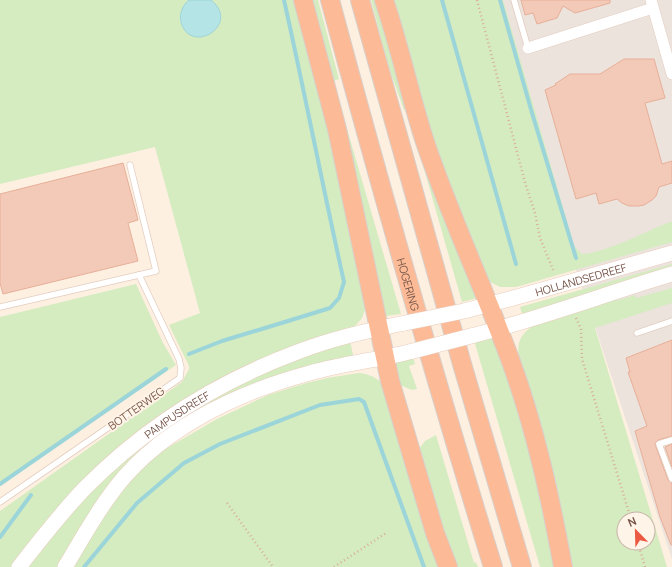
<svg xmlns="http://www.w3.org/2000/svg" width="672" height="567" viewBox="0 0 672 567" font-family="Manrope,sans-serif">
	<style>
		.industrial { fill: #ece3dd }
		.green { fill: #d5ebc0; fill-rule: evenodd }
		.water { fill: #b5e4e7; stroke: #9bd5d9 }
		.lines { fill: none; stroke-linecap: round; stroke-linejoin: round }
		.stream { stroke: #9bd5d9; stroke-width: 4 }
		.building { fill: #f3cab8; stroke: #e7af98 }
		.service-casing { stroke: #e3cdc0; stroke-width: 7 }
		.minor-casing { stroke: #e3cdc0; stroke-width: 12 }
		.secondary-casing { stroke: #e9cdbd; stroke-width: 16 }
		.trunk-casing { stroke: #d8cfcb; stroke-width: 20 }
		.path { stroke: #d8ae9b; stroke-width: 2.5; stroke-dasharray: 1 3; stroke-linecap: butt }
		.service { stroke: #fff; stroke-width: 5.5 }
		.minor { stroke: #fff; stroke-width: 11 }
		.secondary { stroke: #fff; stroke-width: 15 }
		.trunk { stroke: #fcbb96; stroke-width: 18 }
		.secondary-bridge-casing { stroke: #e9cdbd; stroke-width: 16; stroke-linecap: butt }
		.secondary-bridge { stroke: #fff; stroke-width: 15 }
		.labels { text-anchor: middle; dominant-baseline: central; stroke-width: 4; stroke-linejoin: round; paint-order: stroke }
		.street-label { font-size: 11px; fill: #755447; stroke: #fff4e8 }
	</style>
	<rect width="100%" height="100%" fill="#fdf0e1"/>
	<path class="industrial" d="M491 0H672V559L538 155Z"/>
	<g class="green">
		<path d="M0 0H189L180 19C189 56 242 26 211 0H298L326 103 366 307 362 318 355 326 158 421 14 567H0V511L182 382 189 369V366L169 325 200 313 155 147 0 184Z"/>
		<path d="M308 0H318L339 79 333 81 401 314 385 316 360 195Z"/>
		<path d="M371 0H381L481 297 462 302 407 109 404 110 389 68Z"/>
		<path d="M390 0H503L574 246 582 254C608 252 647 231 672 221V242L516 287H500L488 281 454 209Z"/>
		<path d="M672 264V269L523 317 520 307Z"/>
		<path d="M136 284 163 343 176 365 0 483V317Z"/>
		<path d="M672 288V303L595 328 667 567H572L554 481 519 358C516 341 522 332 537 323L596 302 619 300 635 295 636 298ZM624 519H648V543H624Z"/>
		<path d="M495 335 535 471 556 567H540L474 340Z"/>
		<path d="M350 341 354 359 160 437 59 567H25L64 517 145 441 251 376Z"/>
		<path d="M413 356 415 364 409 366 417 389 412 390 395 383 390 360Z"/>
		<path d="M359 373C370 374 377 378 384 385L443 567H69L110 501 155 455 217 419 268 395 303 384 327 378Z"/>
		<path d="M436 435 474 563 476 562 478 567H453L416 453 425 441Z"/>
	</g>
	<path class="water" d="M189 0H211C242 25 190 56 181 22 179 13 183 5 189 0Z"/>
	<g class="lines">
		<g class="stream">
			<path d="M442 0 516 264"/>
			<path d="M500 0 532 113 576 258"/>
			<path d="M189 354 222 341 288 321 330 308 339 298 344 282C323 188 305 94 284 0"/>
			<path d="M0 484 166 369"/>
			<path d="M0 537 31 495"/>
			<path d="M84 567 137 503 184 463 220 444 320 405 359 399 364 402 424 567"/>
		</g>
	</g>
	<g class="building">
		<path d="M521 0H610V3L575 13 563 6 557 18 537 24 533 13 525 15Z"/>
		<path d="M624 59H654L665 98 645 103 662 164 672 161V183L659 187 656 196 652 200 644 205 638 206H629L622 203 617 199 599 204 596 193 576 199 545 90 556 85 555 84 570 74H600Z"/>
		<path d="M123 163 138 220 128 223 138 261 3 294 0 283V194Z"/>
		<path d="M672 340V436L658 440 655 444 668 480 672 483V545H671L660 517 635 431 647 426 628 372H630L626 358Z"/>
		<path d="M672 444V467L665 447Z"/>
	</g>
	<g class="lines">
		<g class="service-casing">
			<g id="service">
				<path d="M514 0 528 48"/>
				<path d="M0 307 156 271 130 165"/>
				<path d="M637 333 672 321"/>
				<path d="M672 440 659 444 672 479"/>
				<path d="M0 502 180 378 181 368 179 359 139 275"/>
			</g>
		</g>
		<g class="minor-casing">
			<g id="minor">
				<path d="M651 0 672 74"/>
				<path d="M528 48 653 8"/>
			</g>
		</g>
		<g class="secondary-casing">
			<g id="secondary">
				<path id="s1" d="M464 311 517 297 672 253"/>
				<path d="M471 336C539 319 605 294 672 274"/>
				<path id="s2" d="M19 567C40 540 61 513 85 488 145 427 219 381 300 351 334 338 369 330 405 323"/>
				<path d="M65 567C79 544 92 520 108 498 153 432 235 393 310 373 344 363 379 360 413 351"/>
			</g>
		</g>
		<g class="trunk-casing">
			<g id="trunk">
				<path d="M303 0 337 129 390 381 435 533 448 567"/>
				<path id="s3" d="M330 0C381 190 435 379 493 567"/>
				<path d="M360 0 462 364 522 567"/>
				<path d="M384 0C400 47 410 96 425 142 450 216 483 286 510 359 535 427 550 496 563 567"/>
			</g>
		</g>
		<g class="path">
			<path d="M477 0 526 186 535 213 540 238 554 272"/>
			<path d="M576 318 581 329 582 359 631 519"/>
			<path d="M227 503 273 567"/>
			<path d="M638 543 645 567"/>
			<path d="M334 567 386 533"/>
		</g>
		<use href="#service" class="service"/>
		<use href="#minor" class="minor"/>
		<use href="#secondary" class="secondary"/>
		<use href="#trunk" class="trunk"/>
		<g class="secondary-bridge-casing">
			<g id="secondary-bridge">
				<path d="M405 323 464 311"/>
				<path d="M413 351 471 336"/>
			</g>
		</g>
		<use href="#secondary-bridge" class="secondary-bridge"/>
	</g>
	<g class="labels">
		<g class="street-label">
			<text stroke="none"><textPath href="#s1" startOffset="121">HOLLANDSEDREEF</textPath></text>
			<text stroke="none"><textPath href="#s3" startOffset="295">HOGERING</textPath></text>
			<text transform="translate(136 408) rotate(-35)">BOTTERWEG</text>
			<text stroke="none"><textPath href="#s2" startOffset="221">PAMPUSDREEF</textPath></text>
		</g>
	</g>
	<g transform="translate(636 531) rotate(337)"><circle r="19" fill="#fff4e8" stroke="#c8b4a8"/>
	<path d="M0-3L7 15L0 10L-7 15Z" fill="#ec5942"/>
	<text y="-6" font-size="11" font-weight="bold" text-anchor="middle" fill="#755447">N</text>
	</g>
</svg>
